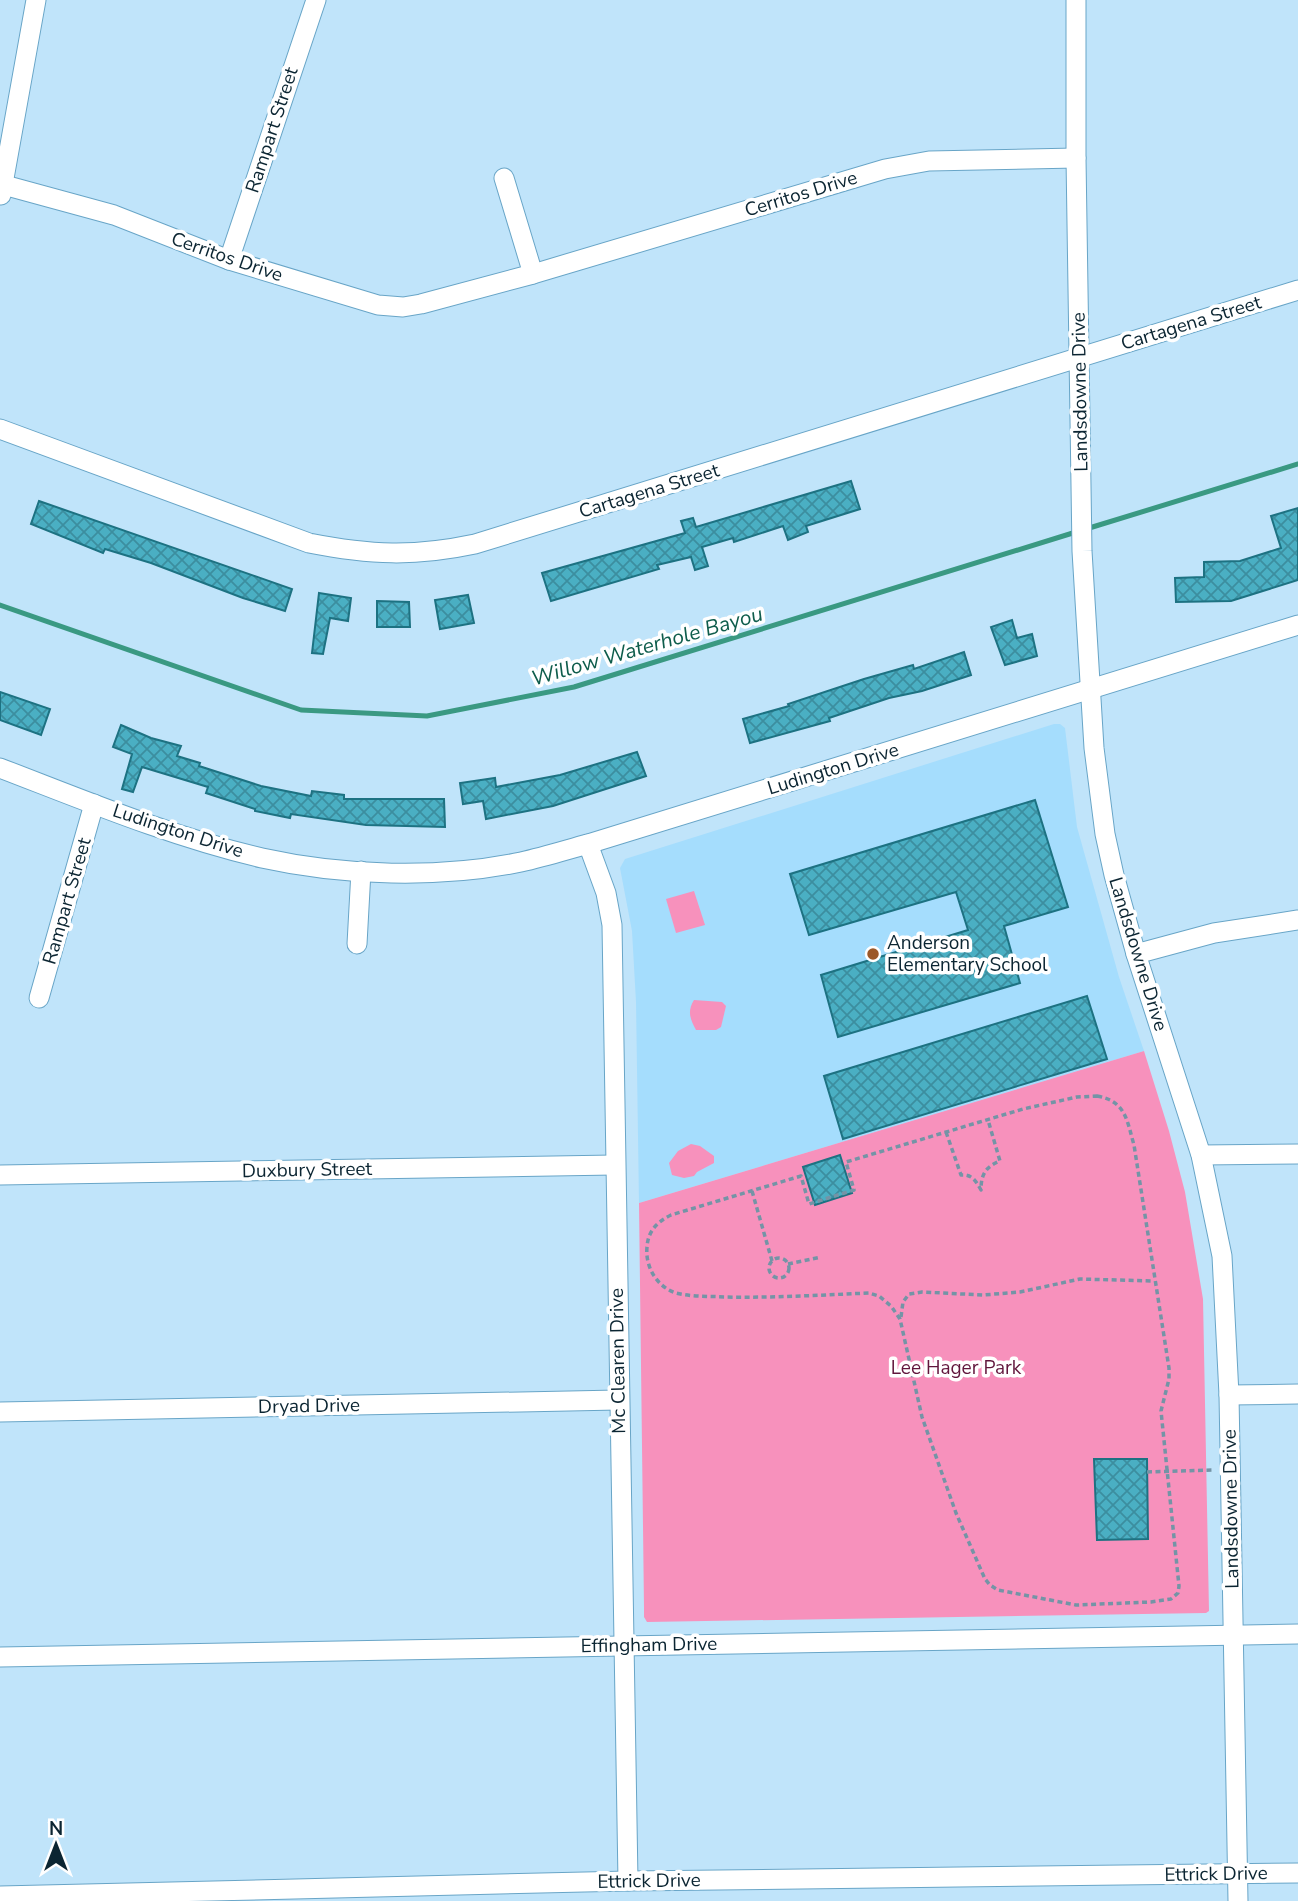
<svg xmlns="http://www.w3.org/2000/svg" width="1298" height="1901" viewBox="0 0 1298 1901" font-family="'Nunito Sans',sans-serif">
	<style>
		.built { fill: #a5ddfd }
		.green { fill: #f791bc }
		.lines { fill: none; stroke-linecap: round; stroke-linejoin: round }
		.stream { stroke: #3a9982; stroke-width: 5 }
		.building { fill: url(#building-cross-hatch); stroke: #1d7282; stroke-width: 2 }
		.minor-casing { stroke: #68a5c7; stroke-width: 21 }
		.path { stroke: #7494a6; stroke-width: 3.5; stroke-dasharray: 5 3.5; stroke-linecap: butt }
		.minor { stroke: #fff; stroke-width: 19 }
		.poi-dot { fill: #9b5828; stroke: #fff; stroke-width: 2.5 }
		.labels { text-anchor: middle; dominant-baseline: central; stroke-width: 7; stroke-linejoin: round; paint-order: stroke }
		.street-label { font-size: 19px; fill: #0b2532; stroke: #fff }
		.poi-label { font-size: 19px; fill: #0b2532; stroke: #fff; text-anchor: start }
		.park-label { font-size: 19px; fill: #61153c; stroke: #fff }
		.water-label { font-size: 21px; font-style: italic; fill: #0f5d4c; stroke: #fff }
	</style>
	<defs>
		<pattern id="building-cross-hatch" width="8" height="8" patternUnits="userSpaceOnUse" patternTransform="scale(1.75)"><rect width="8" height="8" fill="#4aafc3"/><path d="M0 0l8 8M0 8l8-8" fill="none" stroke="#3c8e9f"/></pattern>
	</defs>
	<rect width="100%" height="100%" fill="#c0e4fa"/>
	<path class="built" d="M1054 724H1060L1065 728 1077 827 1119 977 1144 1051 639 1203 636 1002 632 931 620 868 625 859Z"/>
	<g class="green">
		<path d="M694 891 705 925 676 933 666 899Z"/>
		<path d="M694 1000 722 1002 726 1006 721 1027 716 1030H696C690 1019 687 1011 694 1000Z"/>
		<path d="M1144 1051 1169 1131 1185 1192 1203 1299 1209 1611 1206 1613 647 1622 644 1617V1607L639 1203Z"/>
		<path d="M691 1144 700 1146 714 1156V1163L697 1172 694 1176 684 1178 672 1175 669 1163 678 1151Z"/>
	</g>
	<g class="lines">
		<g class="stream">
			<path d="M1086 529 1298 464"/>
			<path d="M0 605 301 710 427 716 574 687 1076 532"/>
		</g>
	</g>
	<g class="building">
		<path d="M851 481 860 509 806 526 808 532 788 540 783 526 734 542 733 538 702 547 708 566 695 570 691 557 657 565 659 569 551 601 542 573 685 533 681 521 693 518 696 527Z"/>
		<path d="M39 501 292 589 285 611 243 598 151 563 105 549 103 553 31 524Z"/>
		<path d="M1298 508V580L1231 601 1176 602 1175 578 1204 577V562L1240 561 1281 548 1271 516Z"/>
		<path d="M319 593 351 598 348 621 330 618 323 654 312 653Z"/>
		<path d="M468 595 474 623 440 629 435 600Z"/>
		<path d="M377 601 409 602 410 627H377Z"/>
		<path d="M1012 620 1017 638 1032 634 1037 656 1005 665 991 627Z"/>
		<path d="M964 652 971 675 922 691 889 698 829 718 830 721 750 743 743 719 789 706 788 704 864 679 913 665 914 669Z"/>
		<path d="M0 692 50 709 41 735 0 720Z"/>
		<path d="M121 725 151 738 181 746 177 756 200 763 199 766 261 786 311 796 312 791 344 795V799H444L445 827 366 825 291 814 290 818 255 811V809L206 793 208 787 142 767 133 792 122 789 132 754 113 747Z"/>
		<path d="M637 752 646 776 553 806 486 819 483 801 463 804 460 783 495 778 496 787 560 775Z"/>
		<path d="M1035 800 1068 907 1004 926 1020 983 838 1037 821 975 968 930 956 892 809 935 790 874Z"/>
		<path d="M1087 996 1107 1059 843 1139 824 1076Z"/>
		<path d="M840 1155 852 1193 815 1205 803 1167Z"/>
		<path d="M1094 1459H1147L1148 1539 1097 1540Z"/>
	</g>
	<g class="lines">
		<g class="minor-casing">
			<g id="minor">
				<path d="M1076 0V158L1082 551 1094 748 1105 834 1114 875 1136 954 1201 1155 1222 1256 1229 1395 1238 1901"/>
				<path d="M504 178 533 274"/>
				<path d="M4 185 114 215 229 260 378 305 403 307 421 304 533 274 885 169 929 161 1076 158"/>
				<path d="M1 195 36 0"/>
				<path d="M229 260 316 0"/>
				<path d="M0 429 309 543C370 555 414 557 475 544L1298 290"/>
				<path d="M0 768C86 801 172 837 262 858 343 876 440 879 521 862 544 857 566 850 588 844L1298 625"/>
				<path d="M588 844 606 893 612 925 628 1881"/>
				<path d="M357 944 361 871"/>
				<path d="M1136 954 1214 933 1298 920"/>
				<path d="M39 998 94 804"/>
				<path d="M1201 1155 1298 1154"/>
				<path d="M0 1175 614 1165"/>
				<path d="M1229 1395 1298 1394"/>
				<path d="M0 1412 618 1400"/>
				<path d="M0 1657 1298 1634"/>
				<path d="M0 1896 628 1881 1298 1873"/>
			</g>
		</g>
		<g class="path">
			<path d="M1097 1096C1126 1101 1127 1121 1134 1145L1169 1368V1379L1161 1411 1179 1586 1178 1593 1171 1599 1151 1602 1076 1605 998 1590 990 1585 985 1579 956 1513 922 1417 900 1319 891 1306 879 1296 869 1293C821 1295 773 1298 724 1297 708 1296 692 1297 676 1293 657 1287 645 1267 647 1247 648 1231 657 1222 671 1215L801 1176 809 1204 854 1190 846 1162 1023 1109 1077 1097Z"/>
			<path d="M946 1132 961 1175C972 1174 976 1181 981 1190 981 1175 985 1167 1000 1161L988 1120"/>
			<path d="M752 1191 772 1261"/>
			<circle cx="779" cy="1268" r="10"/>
			<path d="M788 1264 821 1257"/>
			<path d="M901 1317 903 1302 909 1294 922 1292 983 1295 1020 1292 1080 1279 1154 1281"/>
			<path d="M1147 1472 1212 1470"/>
		</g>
		<use href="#minor" class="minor"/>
	</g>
	<circle class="poi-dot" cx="873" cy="954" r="7"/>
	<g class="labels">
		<g class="street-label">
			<text transform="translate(272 130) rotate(-72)">Rampart Street</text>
			<text transform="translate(801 194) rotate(-17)">Cerritos Drive</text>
			<text transform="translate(227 257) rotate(19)">Cerritos Drive</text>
			<text transform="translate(1191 323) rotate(-17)">Cartagena Street</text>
			<text transform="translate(1080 392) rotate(-91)">Landsdowne Drive</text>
			<text transform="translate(649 491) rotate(-17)">Cartagena Street</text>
			<text transform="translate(833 769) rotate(-17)">Ludington Drive</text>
			<text transform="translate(178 831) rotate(18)">Ludington Drive</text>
			<text transform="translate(67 901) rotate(-74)">Rampart Street</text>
			<text transform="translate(1138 954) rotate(73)">Landsdowne Drive</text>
			<text transform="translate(307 1170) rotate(-1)">Duxbury Street</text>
			<text transform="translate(618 1361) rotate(-91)">Mc Clearen Drive</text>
			<text transform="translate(309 1406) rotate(-1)">Dryad Drive</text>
			<text transform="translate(1231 1509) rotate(-91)">Landsdowne Drive</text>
			<text transform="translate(649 1645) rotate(-1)">Effingham Drive</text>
			<text transform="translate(1216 1874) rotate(-1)">Ettrick Drive</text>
			<text transform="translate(649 1881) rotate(-1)">Ettrick Drive</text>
		</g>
		<g class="poi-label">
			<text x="887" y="943">Anderson<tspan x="887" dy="22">Elementary School</tspan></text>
		</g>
		<g class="park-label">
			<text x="956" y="1368">Lee Hager Park</text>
		</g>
		<g class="water-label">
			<text transform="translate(647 646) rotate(-16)">Willow Waterhole Bayou</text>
		</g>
	</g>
	<g transform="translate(56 1845)" stroke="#ffffff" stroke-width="5" paint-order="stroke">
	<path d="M0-5L12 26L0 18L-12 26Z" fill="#0b2532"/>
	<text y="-10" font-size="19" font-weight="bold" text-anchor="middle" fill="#0b2532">N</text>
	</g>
</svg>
